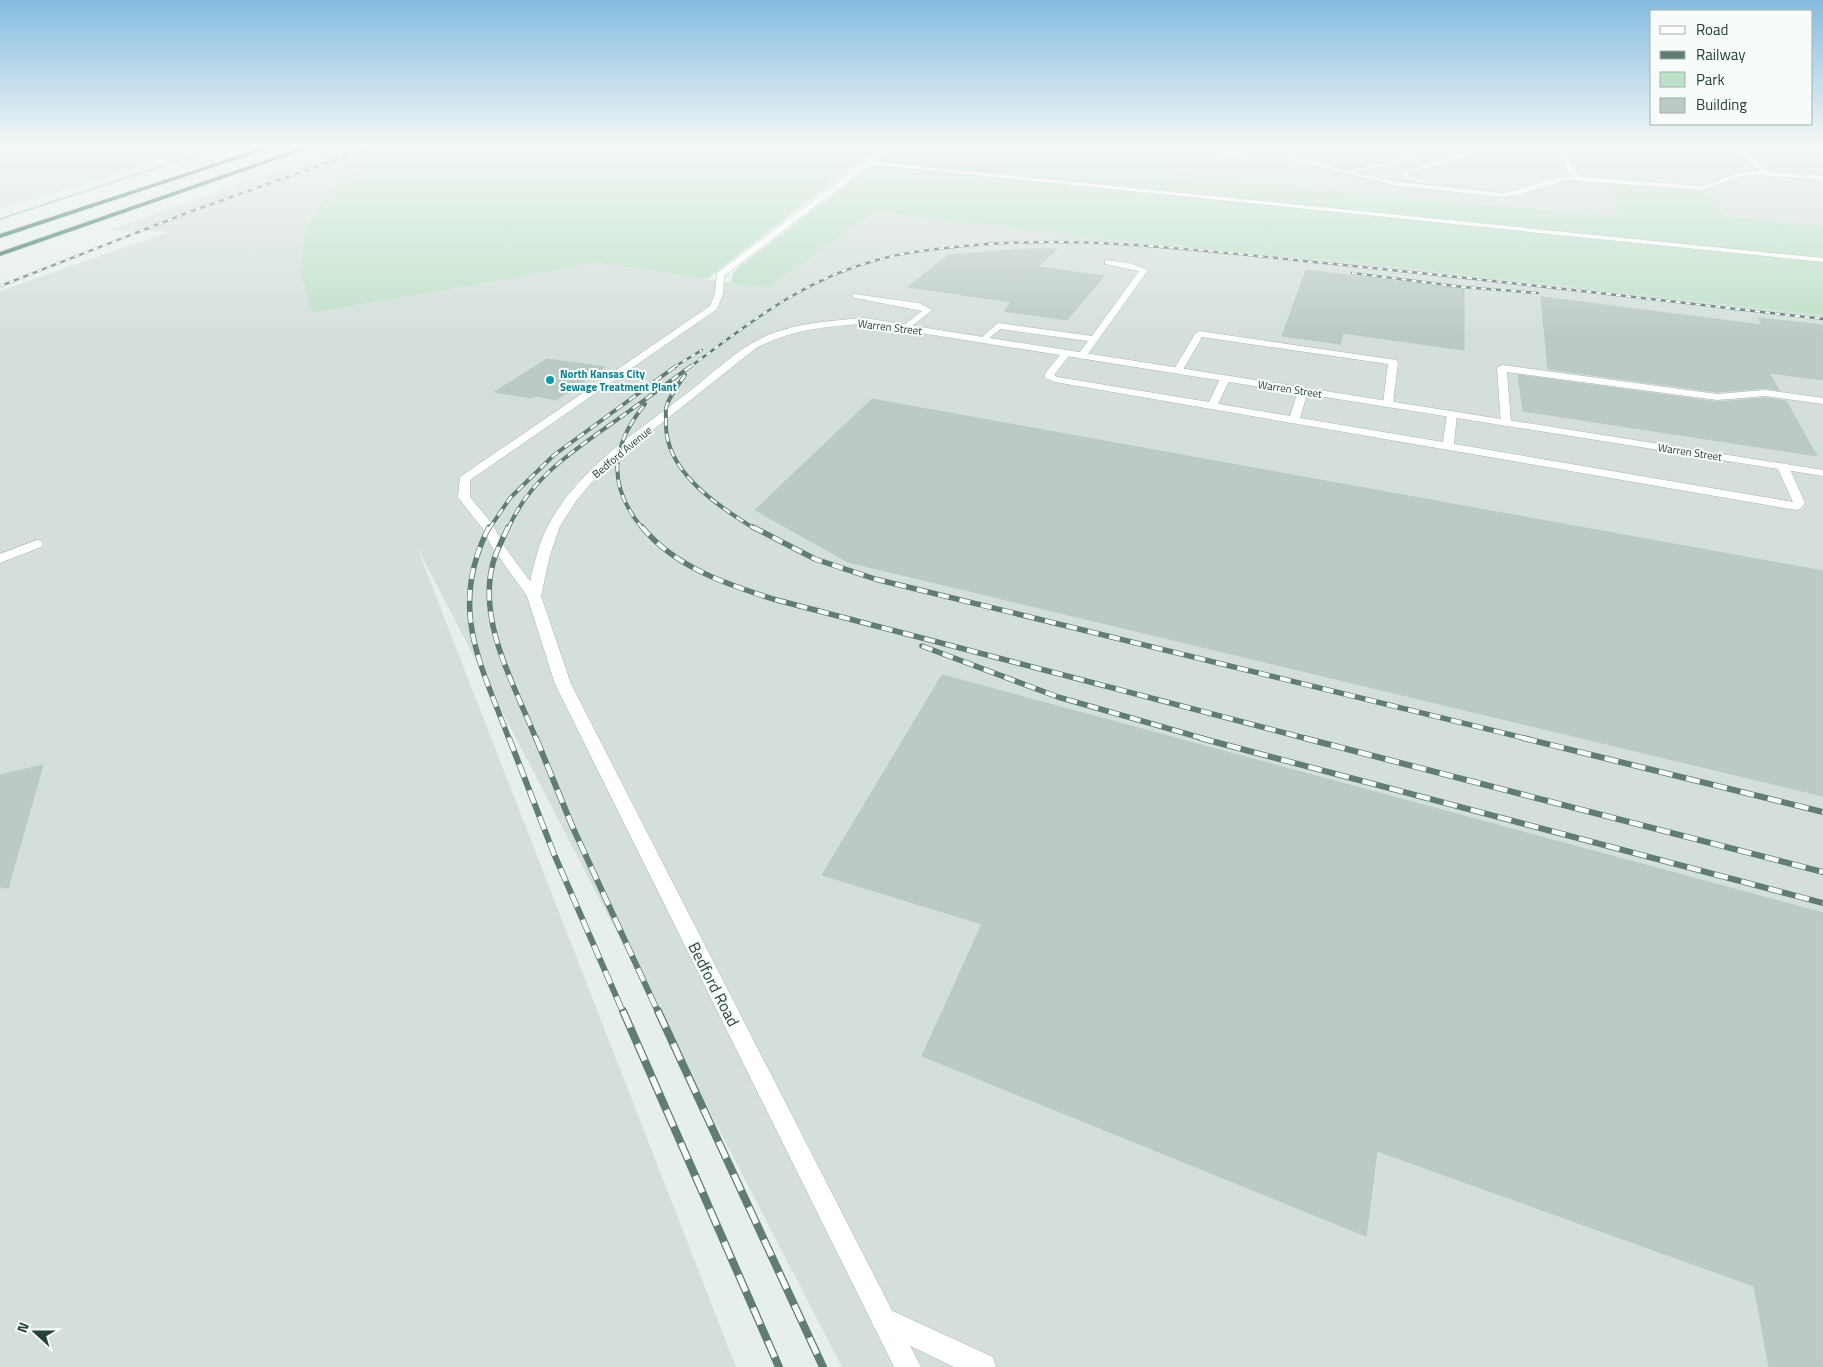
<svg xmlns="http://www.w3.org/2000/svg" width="1823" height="1367" viewBox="0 0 1823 1367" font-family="'Titillium Web',sans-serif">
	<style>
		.built { fill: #d4dfda }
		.green { fill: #bfe0c8 }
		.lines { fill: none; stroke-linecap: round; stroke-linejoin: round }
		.stream { fill: #8ec9d4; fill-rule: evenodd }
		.building { fill: #bbcac4; stroke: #b8c9c2 }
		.lane-casing { stroke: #a8b8b2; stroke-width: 1 }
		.street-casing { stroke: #a8b8b2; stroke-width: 1 }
		.secondary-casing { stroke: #a4bbb3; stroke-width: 1 }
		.highway-casing { stroke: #c2cac8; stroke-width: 1 }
		.path { stroke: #86b3a5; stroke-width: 1; stroke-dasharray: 1 2; stroke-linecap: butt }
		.lane { fill: #fff; fill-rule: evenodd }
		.street { fill: #fff; fill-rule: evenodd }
		.secondary { fill: #fff; fill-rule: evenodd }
		.highway { fill: #2f6f62; fill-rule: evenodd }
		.rail-far4-casing { stroke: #5f7d75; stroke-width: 2.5 }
		.rail-far3-casing { stroke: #5f7d75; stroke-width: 4 }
		.rail-far2-casing { stroke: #5f7d75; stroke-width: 5.5 }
		.rail-far1-casing { stroke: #5f7d75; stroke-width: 6 }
		.rail-casing { stroke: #5f7d75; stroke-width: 8 }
		.rail-far4 { stroke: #f7fbf9; stroke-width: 2; stroke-dasharray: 5; stroke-linecap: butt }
		.rail-far3 { stroke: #f7fbf9; stroke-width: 2.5; stroke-dasharray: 8; stroke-linecap: butt }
		.rail-far2 { stroke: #f7fbf9; stroke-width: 4; stroke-dasharray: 11; stroke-linecap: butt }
		.rail-far1 { stroke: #f7fbf9; stroke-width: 4.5; stroke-dasharray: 14; stroke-linecap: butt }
		.rail { stroke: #f7fbf9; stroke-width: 5.5; stroke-dasharray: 18; stroke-linecap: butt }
		.culture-dot { fill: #0f9aa8; stroke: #f7fbf9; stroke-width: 2 }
		.labels { text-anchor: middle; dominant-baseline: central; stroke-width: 4; stroke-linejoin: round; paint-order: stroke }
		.far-street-label { font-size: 11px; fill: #24423a; stroke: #f7fbf9 }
		.far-culture-label { font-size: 11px; font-weight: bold; fill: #0d838f; stroke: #f7fbf9; text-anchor: start }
		.near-street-label { font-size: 16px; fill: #24423a; stroke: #f7fbf9 }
	</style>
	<rect width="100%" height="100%" fill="#e6efeb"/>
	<g class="built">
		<path d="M0 146H210L0 209Z"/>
		<path d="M347 146H403L340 182 313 313 598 263 766 288 875 212 1148 244 1385 266 1823 316V1367H842L416 545 736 1367H0V291L168 232 110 230Z"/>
		<path d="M1085 146H1823V226L1727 217 1707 194 1608 183 1621 217 1201 179Z"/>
	</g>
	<g class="green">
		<path d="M403 146H887L863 158 707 279 598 263 313 313 300 271 307 226 319 207 340 182Z"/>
		<path d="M904 146H1085L1201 179 1620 217 1607 183 1694 191 1707 194 1727 217 1823 226V316L1385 266 1148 244 875 212 766 288 731 283 733 274 739 267 884 156Z"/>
	</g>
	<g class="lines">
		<path class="stream" d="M220 146H227L0 220V218Z"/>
	</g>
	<g class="building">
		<path d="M1025 249H1057L1038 267 1104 276 1067 320 1004 311 1012 302 908 287 948 255Z"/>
		<path d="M1306 270 1464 289V350L1343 333 1340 344 1282 336Z"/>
		<path d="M1541 297 1762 325 1759 318 1823 325V380L1769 373 1779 390 1765 388 1717 392 1548 369Z"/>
		<path d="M547 359 605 367 556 400 536 396 531 398 494 392Z"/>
		<path d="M1518 375 1717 402 1765 398 1786 401 1817 456 1523 411Z"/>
		<path d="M872 399 1823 571V796L848 562 755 510Z"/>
		<path d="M942 675 1823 913V1367H1769L1754 1286 1377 1151 1366 1236 922 1056 982 924 822 875Z"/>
		<path d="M43 765 8 888 0 887V775Z"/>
	</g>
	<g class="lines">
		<g class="lane-casing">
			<g id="lane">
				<path d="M2 146H9L0 152Z"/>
				<path d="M892 146H900L880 156 724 276 723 294 717 309 470 480V497L493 525 504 546 541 596 539 599H529L492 547 483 529 458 497 460 477 710 306 715 294 717 273 876 154Z"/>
				<path d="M1166 146 1213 153 1258 148 1261 150C1241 161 1187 156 1166 146Z"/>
				<path d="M1454 146H1466L1348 174 1345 172Z"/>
				<path d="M1493 146H1503L1407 173 1409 177 1424 181V183L1405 179 1400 172Z"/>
				<path d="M1564 146H1574L1563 150 1575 171 1582 177 1702 186 1738 173 1760 171 1732 146H1739L1767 172 1823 176V180L1758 175 1741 176 1703 190 1567 180 1521 194 1503 197 1391 185 1366 177 1369 175 1391 181 1503 193C1525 190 1554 175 1574 177L1569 172 1557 149Z"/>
				<path d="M1105 260 1129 263 1148 270 1085 358 1082 359 1077 356 1088 341 1000 329 983 343 979 340 998 323 1092 336 1139 271 1105 264Z"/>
				<path d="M853 294 919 303 932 310 906 331 903 330V326L922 311 856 298 852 296Z"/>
				<path d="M1199 331 1396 360 1398 362 1393 404 1388 407 1383 404 1388 364 1202 337 1181 373H1175L1173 371 1195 334Z"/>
				<path d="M1066 350 1071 353 1054 375 1057 377 1209 402 1220 379 1225 376 1230 379 1218 404 1290 416 1298 391 1303 388 1308 391 1300 418 1443 442 1447 414 1452 411 1457 414 1454 444 1793 502 1777 467 1783 464 1789 467 1805 503 1800 509 1796 510 1055 382 1045 378V374L1063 351Z"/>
				<path d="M1502 365 1717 394 1765 390 1823 398V404L1765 396 1717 400 1507 372 1511 423 1506 426 1501 423 1497 368Z"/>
				<path d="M37 540 41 541 43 544 41 547 0 563V554Z"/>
			</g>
		</g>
		<g class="street-casing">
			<g id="street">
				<path d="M1239 146H1250L1372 177 1369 179Z"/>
				<path d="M868 161 1823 258V262L866 164Z"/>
				<path d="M864 318 1823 470V476L864 324C826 326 790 330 756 348L625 452 591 483 576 501 560 526 550 555 541 596 539 599H529L527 596C533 569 538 540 553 517 586 463 641 429 690 391 713 373 734 352 760 339 792 323 829 321 864 318Z"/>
				<path d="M884 1307 993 1357 996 1367H954L875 1329 871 1320 875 1311Z"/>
			</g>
		</g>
		<g class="secondary-casing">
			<path id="secondary" d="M534 592 541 596 571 684 921 1367H894L555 684 527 596Z"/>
		</g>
		<g class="highway-casing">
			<g id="highway">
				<path d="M268 146H277L0 238V234Z"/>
				<path d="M307 146H316L0 256V252Z"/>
			</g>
		</g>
		<g class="path">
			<path d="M704 146 838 160"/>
			<path d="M332 150 343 146"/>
		</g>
		<use href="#lane" class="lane"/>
		<use href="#street" class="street"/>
		<use href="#secondary" class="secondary"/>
		<use href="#highway" class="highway"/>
		<g class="rail-far4-casing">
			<g id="rail-far4">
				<path d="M1352 273 1463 287 1538 293"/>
				<path d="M0 286 192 211 374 146"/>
				<path d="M674 367 702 350"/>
				<path d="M690 367C751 322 802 280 877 260 905 252 935 249 964 246 1077 235 1191 249 1304 261 1477 278 1650 299 1823 319"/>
			</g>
		</g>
		<g class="rail-far3-casing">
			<g id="rail-far3">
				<path d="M685 375C679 384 670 395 667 405 665 409 666 416 666 420 663 471 717 505 755 529"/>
				<path d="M489 529 510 498 554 455 676 366"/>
				<path d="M508 529C529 480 569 454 611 424 638 405 665 385 691 366"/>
				<path d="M643 529C606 485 611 446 645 404"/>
			</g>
		</g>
		<g class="rail-far2-casing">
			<g id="rail-far2">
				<path d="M489 527C448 608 480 662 509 739"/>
				<path d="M508 527C503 539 496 551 493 563 477 622 515 686 536 739"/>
				<path d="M642 527C675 567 726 584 773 599L1308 739"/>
				<path d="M753 527 815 559 875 579 1528 739"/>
				<path d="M922 646 1058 697 1205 739"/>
			</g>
		</g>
		<g class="rail-far1-casing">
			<g id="rail-far1">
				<path d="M509 738 554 854 623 1012"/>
				<path d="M536 738 573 828 658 1012"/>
				<path d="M1200 738 1823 903"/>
				<path d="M1304 738 1823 872"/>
				<path d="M1523 738 1823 812"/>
			</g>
		</g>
		<g class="rail-casing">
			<g id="rail">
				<path d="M623 1011 779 1367"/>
				<path d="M658 1011 823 1367"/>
			</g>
		</g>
		<use href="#rail-far4" class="rail-far4"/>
		<use href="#rail-far3" class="rail-far3"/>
		<use href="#rail-far2" class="rail-far2"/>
		<use href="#rail-far1" class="rail-far1"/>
		<use href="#rail" class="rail"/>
	</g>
	<linearGradient id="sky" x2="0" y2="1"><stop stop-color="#84bce0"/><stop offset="0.43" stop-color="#f4f8f6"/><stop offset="1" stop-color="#f4f8f6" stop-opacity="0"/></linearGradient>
	<rect width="1823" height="338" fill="url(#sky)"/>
	<circle class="culture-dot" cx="550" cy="380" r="5"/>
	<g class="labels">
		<g class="far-street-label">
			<text transform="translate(890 327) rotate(7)">Warren Street</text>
			<text transform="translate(1290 389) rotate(9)">Warren Street</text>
			<text transform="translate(622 452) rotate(-40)">Bedford Avenue</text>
			<text transform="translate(1690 452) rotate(9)">Warren Street</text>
		</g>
		<g class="far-culture-label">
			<text x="560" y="374">North Kansas City<tspan x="560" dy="13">Sewage Treatment Plant</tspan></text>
		</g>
		<g class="near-street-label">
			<text transform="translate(714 984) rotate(63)">Bedford Road</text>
		</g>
	</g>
	<rect x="1650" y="10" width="162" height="115" fill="#f7fbf9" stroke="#a3b1ad"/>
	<rect x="1660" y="26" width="25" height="8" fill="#ffffff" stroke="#a3b1ad"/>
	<text x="1696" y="35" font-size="15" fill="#24423a">Road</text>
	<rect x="1660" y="51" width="25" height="8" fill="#5f7d75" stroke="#a3b1ad"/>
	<text x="1696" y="60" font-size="15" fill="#24423a">Railway</text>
	<rect x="1660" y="72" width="25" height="15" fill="#bfe0c8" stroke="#a3b1ad"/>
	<text x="1696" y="85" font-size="15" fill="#24423a">Park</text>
	<rect x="1660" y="98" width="25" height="15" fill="#bbcac4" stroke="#a3b1ad"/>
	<text x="1696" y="110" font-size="15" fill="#24423a">Building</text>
	<g transform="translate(35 1332) rotate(291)" stroke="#f7fbf9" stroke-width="4" paint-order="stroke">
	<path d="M0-4L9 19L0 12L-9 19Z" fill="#24423a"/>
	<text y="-8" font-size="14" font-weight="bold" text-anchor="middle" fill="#24423a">N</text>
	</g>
</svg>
